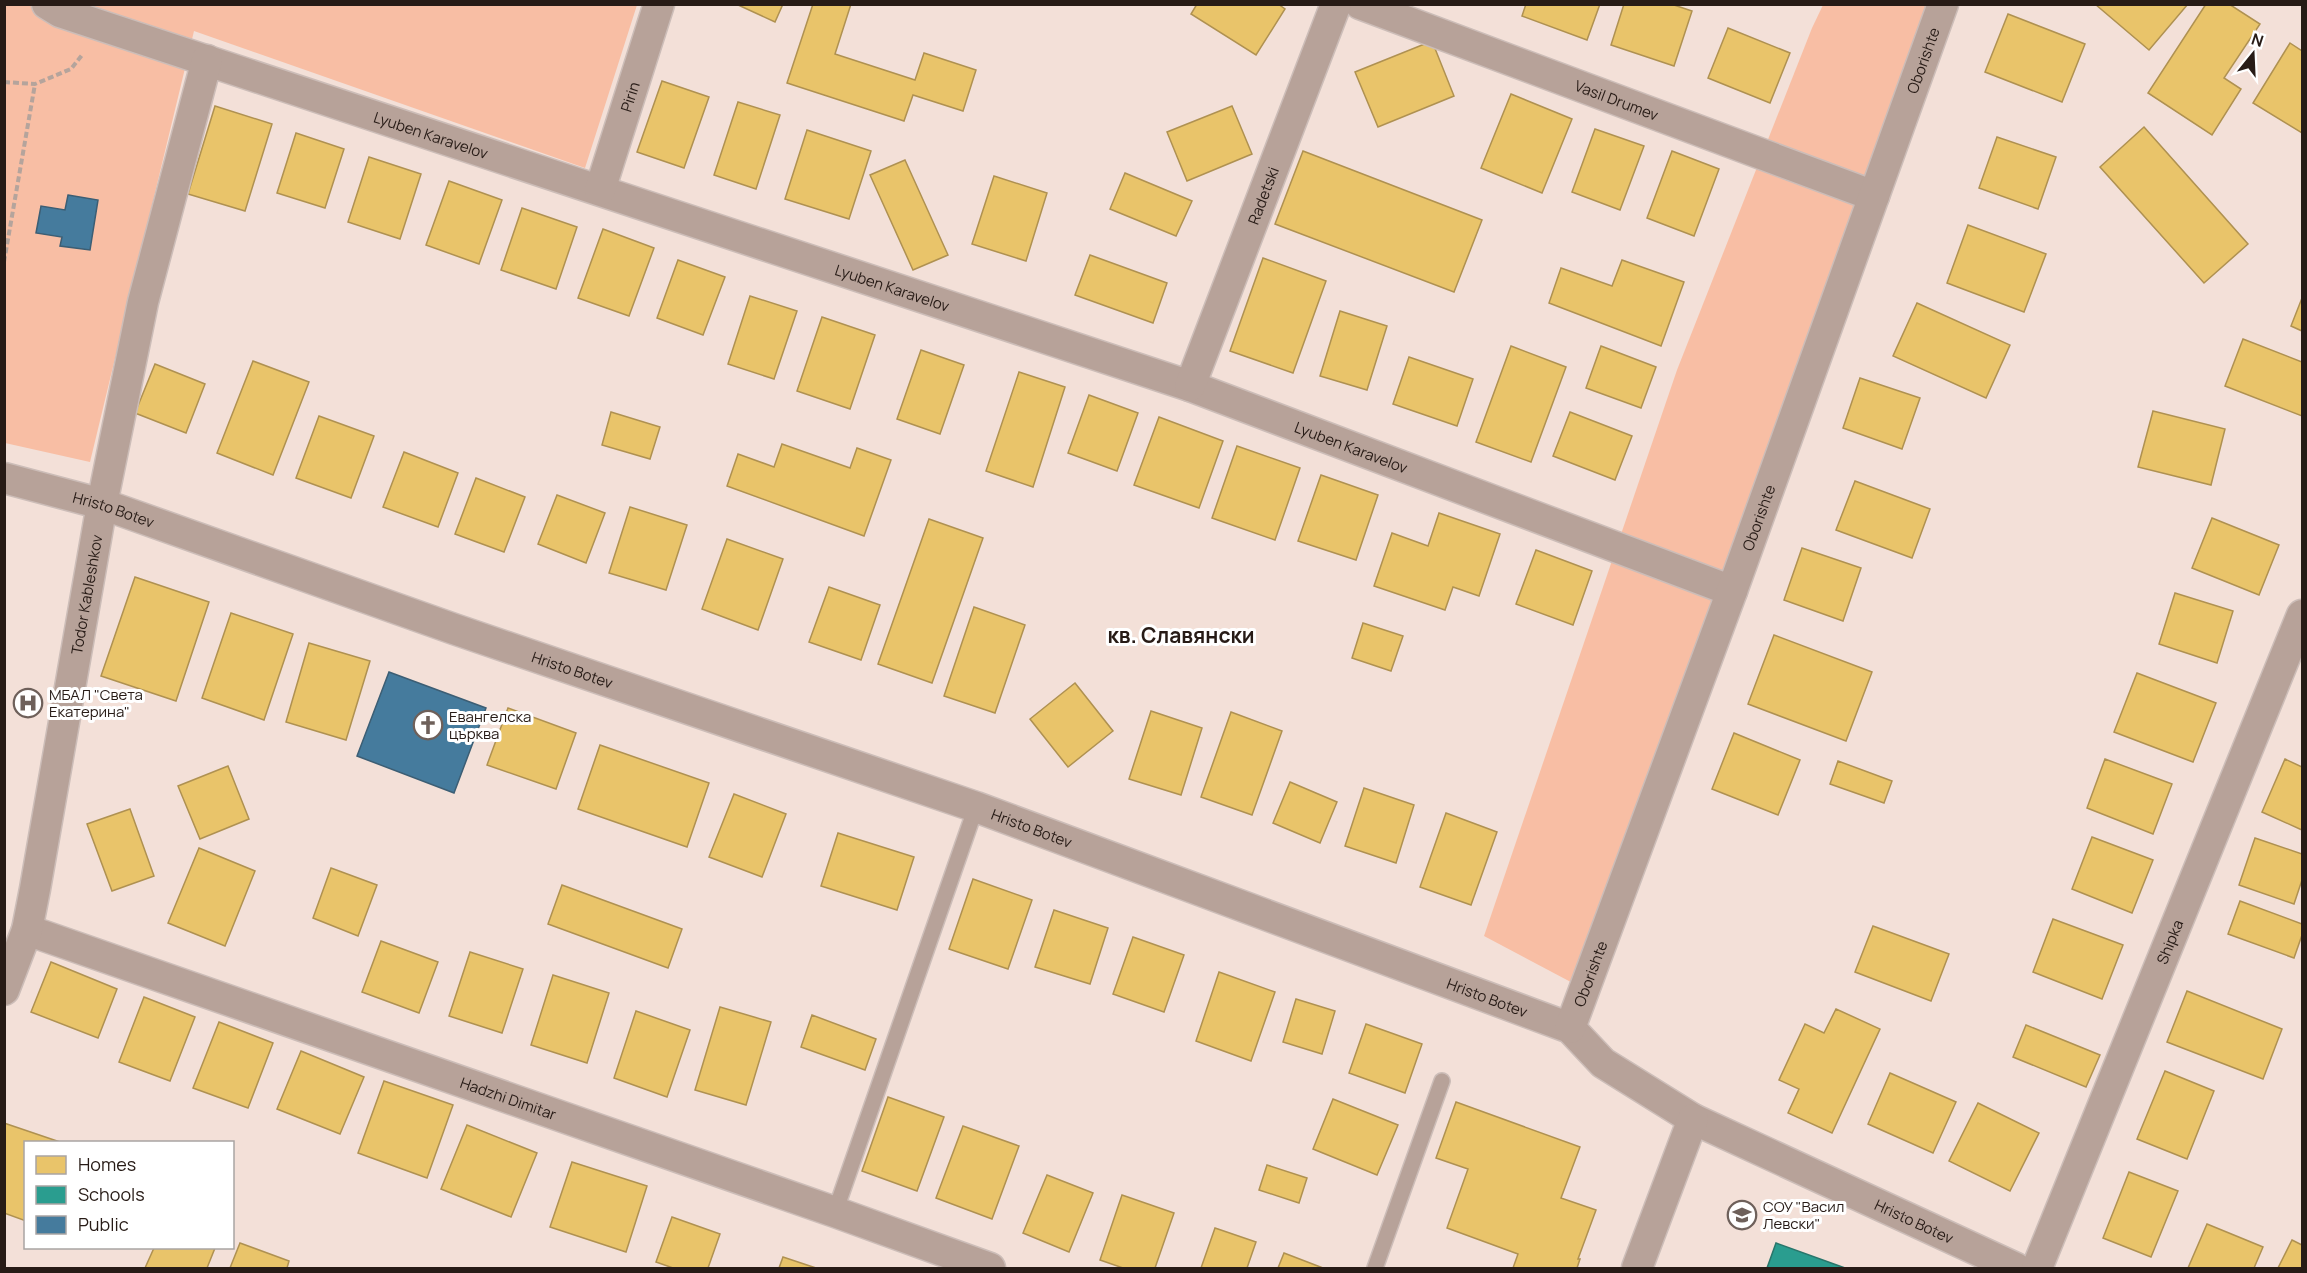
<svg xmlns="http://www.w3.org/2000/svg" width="2307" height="1273" viewBox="0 0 2307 1273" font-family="Manrope,sans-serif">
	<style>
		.green { fill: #f8bea4 }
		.homes { fill: #e9c46a; stroke: #af9151; stroke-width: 1.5 }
		.schools { fill: #2a9d8f; stroke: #29766b; stroke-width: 1.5 }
		.public { fill: #457b9d; stroke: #3c5e74; stroke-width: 1.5 }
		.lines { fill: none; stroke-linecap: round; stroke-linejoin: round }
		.lane-casing { stroke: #ccbdb8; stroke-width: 18 }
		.street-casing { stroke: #ccbdb8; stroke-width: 33 }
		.path { stroke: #b5a49c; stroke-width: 4; stroke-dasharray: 6 3; stroke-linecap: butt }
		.lane { stroke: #b7a299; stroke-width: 15 }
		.street { stroke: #b7a299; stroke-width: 30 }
		.labels { text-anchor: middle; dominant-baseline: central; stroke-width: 6; stroke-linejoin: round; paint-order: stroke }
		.street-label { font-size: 15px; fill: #271b16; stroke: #fff }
		.poi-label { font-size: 15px; fill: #271b16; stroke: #fff; text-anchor: start }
		.district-label { font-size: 21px; font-weight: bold; fill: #271b16; stroke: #fff }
	</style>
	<rect width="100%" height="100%" fill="#f3e0d8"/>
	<g class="green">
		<path d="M5 5H637L585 168 194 31 90 462 5 443Z"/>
		<path d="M1823 5H1955L1584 989 1484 936 1677 370 1812 28Z"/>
	</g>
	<g class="homes">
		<path d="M736 4H783L775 22Z"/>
		<path d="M813 4H851L835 54 915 80 924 53 976 70 963 111 913 95 904 121 787 83Z"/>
		<path d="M1197 4H1278L1285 9 1256 55 1191 14Z"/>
		<path d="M1526 4H1600L1587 40 1522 16Z"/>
		<path d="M1624 4H1671L1692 11 1674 66 1611 45Z"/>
		<path d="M2095 4H2188L2149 50Z"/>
		<path d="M2206 4H2229L2260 24 2224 78 2241 89 2212 135 2148 93Z"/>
		<path d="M2008 14 2085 44 2062 102 1985 72Z"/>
		<path d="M1728 28 1790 53 1770 103 1708 78Z"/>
		<path d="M1432 41 1454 96 1378 127 1355 72Z"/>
		<path d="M2290 43 2302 51V133L2253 103Z"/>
		<path d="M662 81 709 97 684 168 637 152Z"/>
		<path d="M1511 94 1572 119 1542 193 1481 168Z"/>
		<path d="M738 102 780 115 756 189 714 175Z"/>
		<path d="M215 106 272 124 245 211 188 194Z"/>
		<path d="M1232 106 1252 154 1187 181 1167 132Z"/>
		<path d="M2144 127 2248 244 2204 283 2100 167Z"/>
		<path d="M1595 129 1644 146 1620 210 1572 192Z"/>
		<path d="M807 130 871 151 849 219 785 199Z"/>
		<path d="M296 133 344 149 325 208 277 193Z"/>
		<path d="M1997 137 2056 157 2038 209 1979 188Z"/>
		<path d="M1303 151 1482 220 1454 292 1275 224Z"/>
		<path d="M1672 151 1719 169 1694 236 1647 218Z"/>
		<path d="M369 157 421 174 400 239 348 222Z"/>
		<path d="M905 160 948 255 913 270 870 175Z"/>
		<path d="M1125 173 1192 201 1176 236 1110 209Z"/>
		<path d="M994 176 1047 193 1026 261 972 244Z"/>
		<path d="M449 181 502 200 479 264 426 245Z"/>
		<path d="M522 208 577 227 556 289 501 270Z"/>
		<path d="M1968 225 2046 254 2024 312 1947 283Z"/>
		<path d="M603 229 654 248 629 316 578 298Z"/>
		<path d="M1090 255 1167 283 1153 323 1075 295Z"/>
		<path d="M1263 258 1326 281 1293 373 1230 351Z"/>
		<path d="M678 260 725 277 703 335 657 318Z"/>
		<path d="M1622 260 1684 282 1661 346 1549 303 1561 268 1612 286Z"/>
		<path d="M750 296 797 311 774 379 728 364Z"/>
		<path d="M2302 298V331L2291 326Z"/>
		<path d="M1917 303 2010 345 1986 398 1893 356Z"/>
		<path d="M1340 311 1387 326 1367 390 1320 376Z"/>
		<path d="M822 317 875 335 850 409 797 391Z"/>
		<path d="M2243 339 2302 362V416L2225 386Z"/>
		<path d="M1511 346 1566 367 1531 462 1476 442Z"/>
		<path d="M1601 346 1656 367 1641 408 1586 388Z"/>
		<path d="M921 350 964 365 940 434 897 419Z"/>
		<path d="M1409 357 1473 379 1457 426 1393 404Z"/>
		<path d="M253 361 309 382 273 475 217 453Z"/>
		<path d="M155 364 205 384 186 433 135 413Z"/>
		<path d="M1019 372 1065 387 1033 487 986 471Z"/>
		<path d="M1860 378 1920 398 1902 449 1843 428Z"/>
		<path d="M1089 395 1138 413 1117 471 1068 453Z"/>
		<path d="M2153 411 2225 429 2211 485 2138 467Z"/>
		<path d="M611 412 660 427 650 459 602 445Z"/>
		<path d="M1570 412 1632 436 1615 480 1553 456Z"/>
		<path d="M319 416 374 436 351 498 296 478Z"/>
		<path d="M1159 417 1223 441 1199 508 1134 485Z"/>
		<path d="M782 444 850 468 857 448 891 460 864 536 727 486 738 454 774 467Z"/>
		<path d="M1237 446 1300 468 1275 540 1212 518Z"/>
		<path d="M404 452 458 473 438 527 383 507Z"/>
		<path d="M1321 475 1378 495 1356 560 1298 541Z"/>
		<path d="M476 478 525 497 504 552 455 534Z"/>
		<path d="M1855 481 1930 509 1912 558 1836 530Z"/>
		<path d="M557 495 605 513 586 563 538 544Z"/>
		<path d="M630 507 687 525 666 590 609 573Z"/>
		<path d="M1439 513 1500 534 1479 596 1453 587 1445 610 1374 586 1392 533 1428 546Z"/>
		<path d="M2212 518 2279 545 2259 595 2192 568Z"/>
		<path d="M929 519 983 538 932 683 878 664Z"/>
		<path d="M727 539 783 559 758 630 702 609Z"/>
		<path d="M1802 548 1861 568 1843 621 1784 600Z"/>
		<path d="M1536 550 1592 571 1573 625 1516 604Z"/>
		<path d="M135 577 209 602 176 701 101 676Z"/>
		<path d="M829 587 880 605 861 660 809 642Z"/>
		<path d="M2175 593 2233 611 2217 663 2159 644Z"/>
		<path d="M974 607 1025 625 995 713 944 696Z"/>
		<path d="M231 613 293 634 264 720 202 698Z"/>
		<path d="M1363 623 1403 636 1391 671 1352 658Z"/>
		<path d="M1774 635 1872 672 1846 741 1748 704Z"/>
		<path d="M309 643 370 661 346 740 286 722Z"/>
		<path d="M2137 673 2216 703 2193 762 2114 732Z"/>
		<path d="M1075 683 1113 731 1068 767 1030 719Z"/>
		<path d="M508 708 576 733 556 789 487 765Z"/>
		<path d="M1151 711 1202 728 1181 795 1129 779Z"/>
		<path d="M1231 712 1282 731 1252 815 1201 797Z"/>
		<path d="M1734 733 1800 760 1778 815 1712 789Z"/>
		<path d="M600 745 709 783 687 847 578 809Z"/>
		<path d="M2105 759 2172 784 2153 834 2087 808Z"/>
		<path d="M2285 759 2302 767V830L2262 812Z"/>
		<path d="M1838 761 1892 781 1884 803 1830 784Z"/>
		<path d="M228 766 249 819 200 839 178 786Z"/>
		<path d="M1290 782 1337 802 1320 843 1273 823Z"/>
		<path d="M1364 788 1414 805 1396 863 1345 846Z"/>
		<path d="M734 794 786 814 762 877 709 857Z"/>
		<path d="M130 809 154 876 112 891 87 824Z"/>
		<path d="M1446 813 1497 832 1471 905 1420 887Z"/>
		<path d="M838 833 914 857 897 910 821 886Z"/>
		<path d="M2092 837 2153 860 2132 913 2072 889Z"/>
		<path d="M2255 838 2302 854V880L2294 904 2239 885Z"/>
		<path d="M199 848 255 871 225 946 168 923Z"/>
		<path d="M331 868 377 885 358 936 313 918Z"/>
		<path d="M973 879 1032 900 1008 969 949 949Z"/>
		<path d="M562 885 682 929 668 968 548 924Z"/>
		<path d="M2240 901 2302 924V935L2294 958 2228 934Z"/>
		<path d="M1054 910 1108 928 1090 984 1035 967Z"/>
		<path d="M2053 919 2123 945 2102 999 2033 972Z"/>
		<path d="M1873 926 1949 954 1931 1001 1855 972Z"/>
		<path d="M1133 937 1184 955 1164 1012 1113 994Z"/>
		<path d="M381 941 438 962 419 1013 362 992Z"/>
		<path d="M470 952 523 969 502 1033 449 1016Z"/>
		<path d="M51 962 117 989 98 1038 31 1012Z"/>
		<path d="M1219 972 1275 992 1251 1061 1196 1041Z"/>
		<path d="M553 975 609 993 587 1063 531 1045Z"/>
		<path d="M2187 991 2282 1029 2263 1079 2167 1042Z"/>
		<path d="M144 997 195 1017 170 1081 119 1062Z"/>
		<path d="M1296 999 1335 1011 1322 1054 1283 1042Z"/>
		<path d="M720 1007 771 1022 746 1105 695 1090Z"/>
		<path d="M1836 1009 1880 1029 1832 1133 1788 1113 1799 1089 1779 1080 1805 1024 1824 1033Z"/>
		<path d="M636 1011 690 1030 667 1097 614 1078Z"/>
		<path d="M812 1015 876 1039 865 1070 801 1047Z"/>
		<path d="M219 1022 273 1043 248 1108 193 1088Z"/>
		<path d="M1366 1024 1422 1044 1405 1093 1349 1073Z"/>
		<path d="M2026 1025 2100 1055 2086 1087 2013 1057Z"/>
		<path d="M301 1051 364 1077 340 1134 277 1109Z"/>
		<path d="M2165 1071 2214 1091 2187 1159 2137 1139Z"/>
		<path d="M1890 1073 1956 1102 1933 1153 1868 1124Z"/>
		<path d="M384 1081 453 1105 427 1178 358 1153Z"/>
		<path d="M888 1097 944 1117 917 1191 862 1171Z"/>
		<path d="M1333 1099 1398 1125 1377 1175 1313 1149Z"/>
		<path d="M1456 1102 1580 1147 1561 1198 1596 1210 1578 1259H1580L1577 1268H1513L1518 1254 1447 1228 1468 1169 1436 1158Z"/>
		<path d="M1978 1103 2039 1133 2010 1191 1949 1161Z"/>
		<path d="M4 1123 60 1142H26V1221L4 1213Z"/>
		<path d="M467 1125 537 1153 511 1217 441 1189Z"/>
		<path d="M963 1126 1019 1146 992 1219 936 1198Z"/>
		<path d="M572 1162 647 1186 626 1252 550 1227Z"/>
		<path d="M1267 1165 1307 1178 1299 1203 1259 1190Z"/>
		<path d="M2129 1172 2178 1191 2151 1257 2103 1238Z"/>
		<path d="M1047 1175 1093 1193 1069 1252 1023 1233Z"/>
		<path d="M1122 1195 1174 1213 1155 1268H1123L1100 1260Z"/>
		<path d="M672 1217 720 1234 708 1268H673L656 1262Z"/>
		<path d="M2207 1224 2263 1247 2254 1268H2188Z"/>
		<path d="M1215 1228 1256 1242 1247 1268H1201Z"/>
		<path d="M2292 1240 2302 1245V1268H2278Z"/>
		<path d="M240 1243 289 1261 287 1268H230Z"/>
		<path d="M154 1248H215L207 1268H145Z"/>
		<path d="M1284 1253 1323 1268H1278Z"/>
		<path d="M783 1257 816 1268H779Z"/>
	</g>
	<path class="schools" d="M1776 1243 1845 1268H1767Z"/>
	<g class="public">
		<path d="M68 195 98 200 90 250 60 246 62 237 36 233 41 206 65 210Z"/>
		<path d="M389 672 486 708 454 793 357 756Z"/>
	</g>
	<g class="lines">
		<g class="lane-casing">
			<g id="lane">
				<path d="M835 1212 976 807"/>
				<path d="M1375 1268 1442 1081"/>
			</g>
		</g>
		<g class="street-casing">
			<g id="street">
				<path id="s1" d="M47 4 60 12 1190 386 1732 591"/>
				<path id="s2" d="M1360 4 1874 196"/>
				<path id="s3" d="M600 190 659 4"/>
				<path id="s4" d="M1190 386 1336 4"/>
				<path id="s5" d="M4 478 102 504 454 629 976 807 1570 1028 1603 1063 1693 1119 2016 1268"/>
				<path id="s6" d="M27 930 835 1212 990 1268"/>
				<path id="s7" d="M4 990 27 930 35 889 102 504 143 302 207 60"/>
				<path id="s8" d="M1570 1028 1732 591 1943 4"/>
				<path d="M1637 1268 1693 1119"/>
				<path id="s9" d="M2037 1268 2302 615"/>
			</g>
		</g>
		<g class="path">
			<path d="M4 82 35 84 71 69 82 55"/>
			<path d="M4 262 35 84"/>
		</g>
		<use href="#lane" class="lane"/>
		<use href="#street" class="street"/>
	</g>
	<defs>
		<g id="hospital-ring" transform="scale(1.5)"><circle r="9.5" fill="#fff" stroke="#6e605a" stroke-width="1.5"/><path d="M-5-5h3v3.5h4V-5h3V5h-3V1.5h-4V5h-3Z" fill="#6e605a"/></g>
		<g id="church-ring" transform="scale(1.5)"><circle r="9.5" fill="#fff" stroke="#6e605a" stroke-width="1.5"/><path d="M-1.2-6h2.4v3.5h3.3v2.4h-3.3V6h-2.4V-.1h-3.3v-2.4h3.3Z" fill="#6e605a"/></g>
		<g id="school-ring" transform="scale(1.5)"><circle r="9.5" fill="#fff" stroke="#6e605a" stroke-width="1.5"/><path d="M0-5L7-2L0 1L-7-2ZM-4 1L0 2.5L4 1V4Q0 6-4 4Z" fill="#6e605a"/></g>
	</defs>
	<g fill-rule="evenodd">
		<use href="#hospital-ring" x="28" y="703"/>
		<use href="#church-ring" x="428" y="725"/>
		<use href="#school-ring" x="1742" y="1215"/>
	</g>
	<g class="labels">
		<g class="street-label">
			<text stroke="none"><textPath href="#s8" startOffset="1030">Oborishte</textPath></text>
			<text stroke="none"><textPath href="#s3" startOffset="98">Pirin</textPath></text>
			<text stroke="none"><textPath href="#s2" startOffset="274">Vasil Drumev</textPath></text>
			<text stroke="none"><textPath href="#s1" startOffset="406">Lyuben Karavelov</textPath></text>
			<text stroke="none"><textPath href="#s4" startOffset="204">Radetski</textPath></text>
			<text stroke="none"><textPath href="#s1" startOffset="892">Lyuben Karavelov</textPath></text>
			<text stroke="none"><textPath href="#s1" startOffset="1378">Lyuben Karavelov</textPath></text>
			<text stroke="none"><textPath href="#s5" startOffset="114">Hristo Botev</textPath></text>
			<text stroke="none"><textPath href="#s8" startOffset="544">Oborishte</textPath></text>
			<text stroke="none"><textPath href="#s7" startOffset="405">Todor Kableshkov</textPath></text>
			<text stroke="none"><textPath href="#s5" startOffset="600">Hristo Botev</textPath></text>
			<text stroke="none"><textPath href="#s5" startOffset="1086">Hristo Botev</textPath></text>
			<text stroke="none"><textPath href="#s9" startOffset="352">Shipka</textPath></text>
			<text stroke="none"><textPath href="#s8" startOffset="58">Oborishte</textPath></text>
			<text stroke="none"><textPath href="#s5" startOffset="1572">Hristo Botev</textPath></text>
			<text stroke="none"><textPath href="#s6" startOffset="510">Hadzhi Dimitar</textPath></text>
			<text stroke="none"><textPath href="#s5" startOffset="2058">Hristo Botev</textPath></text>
		</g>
		<g class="poi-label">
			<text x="49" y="694">МБАЛ "Света<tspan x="49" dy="17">Екатерина"</tspan></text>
			<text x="449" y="716">Евангелска<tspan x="449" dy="17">църква</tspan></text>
			<text x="1763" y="1206">СОУ "Васил<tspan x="1763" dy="17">Левски"</tspan></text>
		</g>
		<g class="district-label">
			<text x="1181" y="635">кв. Славянски</text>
		</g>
	</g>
	<rect width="2307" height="1273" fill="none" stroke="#271b16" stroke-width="12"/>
	<rect x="24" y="1141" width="210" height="108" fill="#ffffff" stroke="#a9a4a2" stroke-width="1.5"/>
	<rect x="36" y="1156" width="30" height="18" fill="#e9c46a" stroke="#a9a4a2" stroke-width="1.5"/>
	<text x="78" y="1171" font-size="18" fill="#271b16">Homes</text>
	<rect x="36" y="1186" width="30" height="18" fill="#2a9d8f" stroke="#a9a4a2" stroke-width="1.5"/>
	<text x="78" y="1201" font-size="18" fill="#271b16">Schools</text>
	<rect x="36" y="1216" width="30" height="18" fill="#457b9d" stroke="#a9a4a2" stroke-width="1.5"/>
	<text x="78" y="1231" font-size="18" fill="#271b16">Public</text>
	<g transform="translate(2253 54) rotate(18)" stroke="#ffffff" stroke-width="4.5" paint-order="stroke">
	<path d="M0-4.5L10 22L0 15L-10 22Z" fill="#271b16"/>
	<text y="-9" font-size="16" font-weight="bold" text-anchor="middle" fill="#271b16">N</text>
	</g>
</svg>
